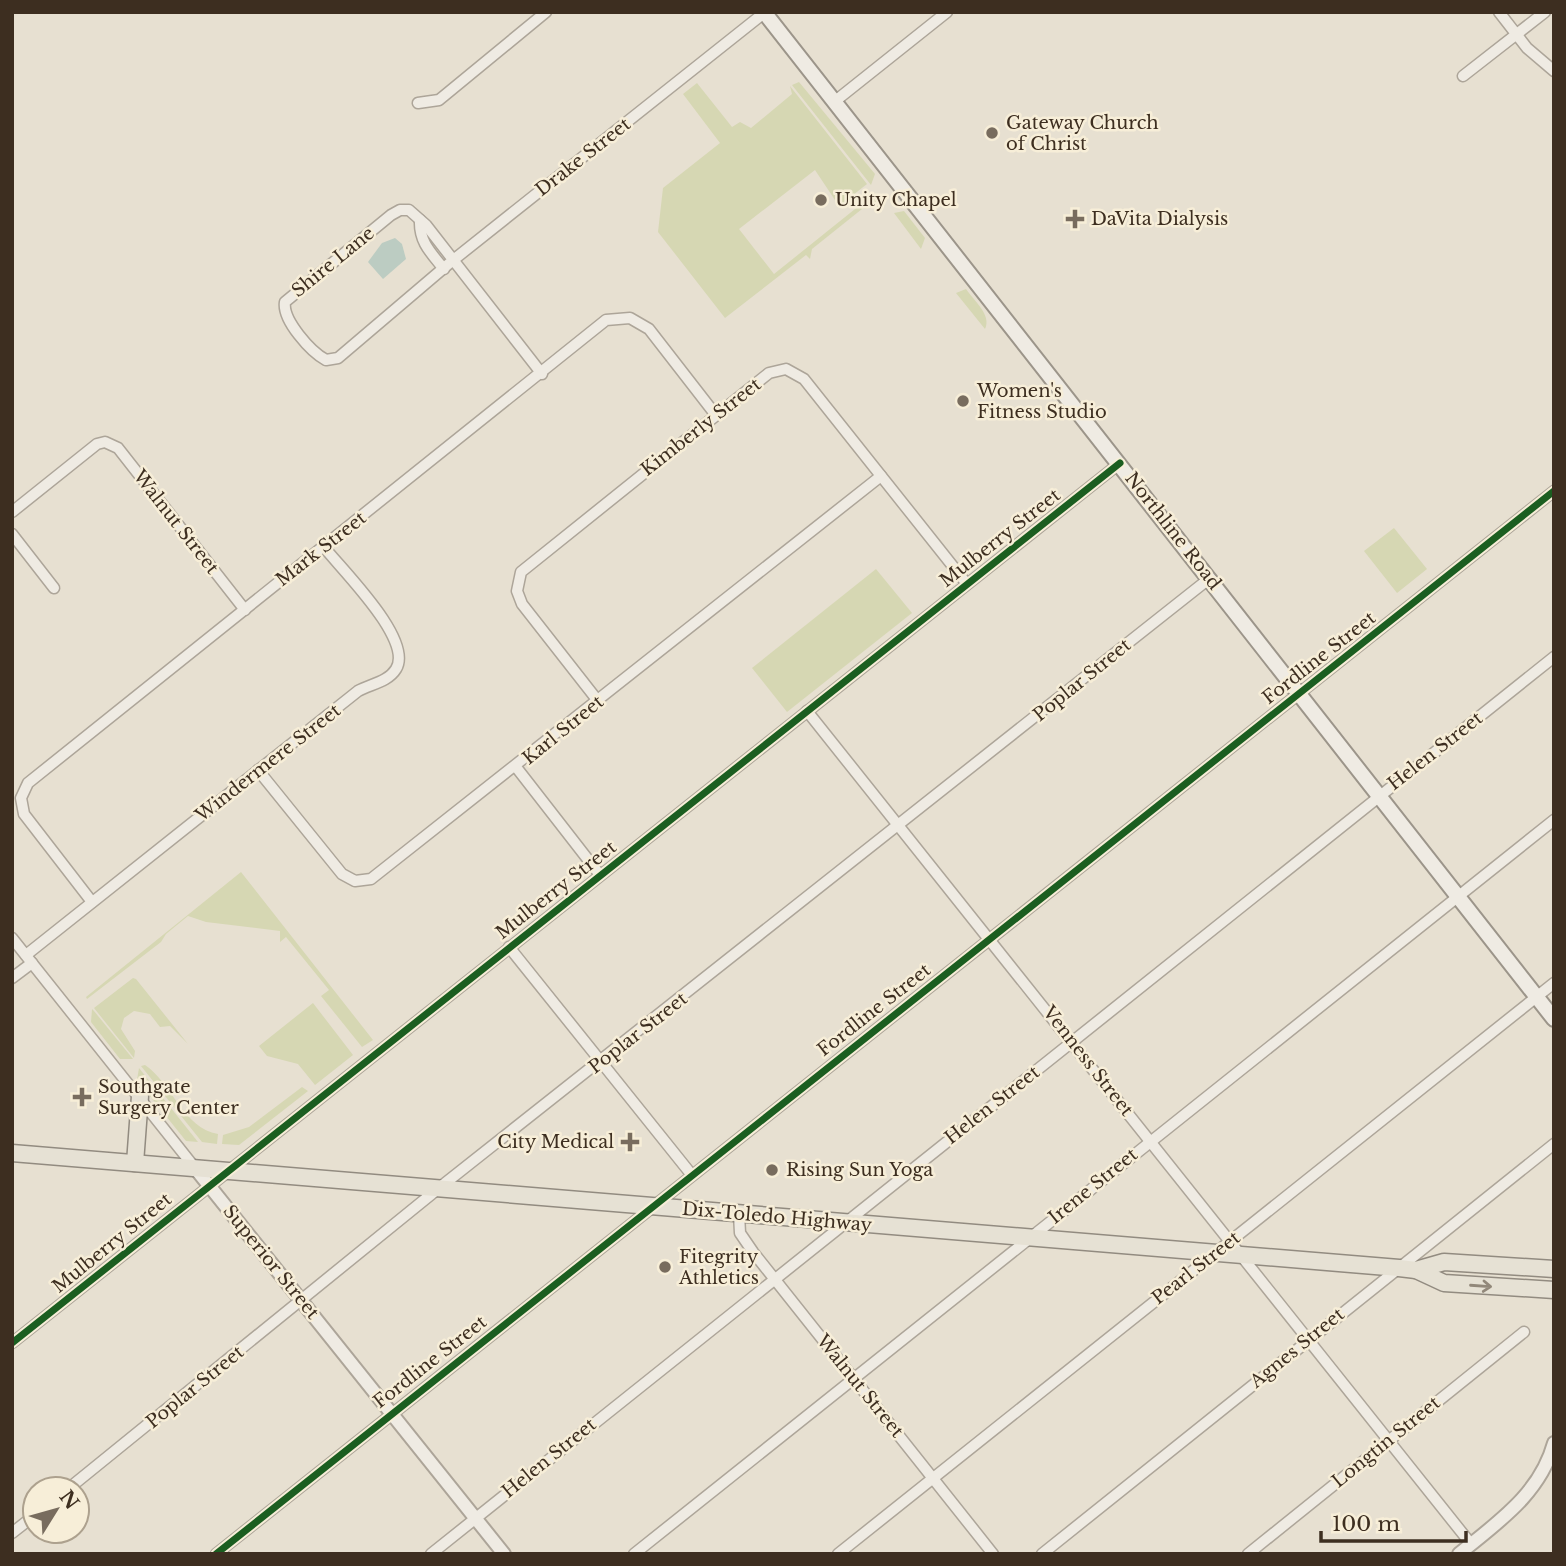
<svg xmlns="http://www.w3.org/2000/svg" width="1566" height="1566" viewBox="0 0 1566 1566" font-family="'Libre Baskerville',serif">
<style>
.green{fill:#d6d7b3}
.water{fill:#bcccc2}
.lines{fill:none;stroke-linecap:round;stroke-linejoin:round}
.minor-casing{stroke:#ada599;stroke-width:13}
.tertiary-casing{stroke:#ada599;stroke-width:16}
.secondary-casing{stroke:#9c958a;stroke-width:18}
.primary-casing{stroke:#928b80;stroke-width:19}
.minor{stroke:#efebe3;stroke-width:10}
.tertiary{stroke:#efebe3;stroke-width:12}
.secondary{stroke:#efebe3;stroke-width:14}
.primary{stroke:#e6e1d4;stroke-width:16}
.cycleway-casing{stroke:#f7eed8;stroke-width:11}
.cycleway{stroke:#1b5e20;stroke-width:7}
.oneway{stroke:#92887a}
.poi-dot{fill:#786c5e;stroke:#f7eed8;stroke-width:2.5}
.labels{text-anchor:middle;stroke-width:5;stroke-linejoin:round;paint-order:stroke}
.poi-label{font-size:18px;fill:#3d2e20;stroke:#f7eed8;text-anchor:start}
.street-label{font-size:18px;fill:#3d2e20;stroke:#f7eed8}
</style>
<rect width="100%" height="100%" fill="#e7e0d1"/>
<!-- green -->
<g class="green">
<path d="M799,82L875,174L871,185L792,85Z"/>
<path d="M697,83L732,127L740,122L751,128L792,94L790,86L867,184L839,206L815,170L739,229L774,274L875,193L885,206L862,209L812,249L810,259L806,255L725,318L658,232L663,188L720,143L683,94Z"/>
<path d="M904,211L925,238L921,249L894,213Z"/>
<path d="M966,289C974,301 992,315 985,329L956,293Z"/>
<path d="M1394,528L1427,569L1397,593L1364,551Z"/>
<path d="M876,569L912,613L787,712L752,668Z"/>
<path d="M241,872L373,1040L362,1047L321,996L329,990L286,937L280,942V931L206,922L188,916L166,934L161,942L87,999L86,997Z"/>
<path d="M133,978L136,979L188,1044L170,1026L160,1027L150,1014L134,1011L124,1018L121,1029L135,1051L134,1058L94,1008Z"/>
<path d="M313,1003L353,1055L315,1085L298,1064L267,1056L259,1046Z"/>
<path d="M92,1009L94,1011L133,1059H120L91,1022Z"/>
<path d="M145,1065C171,1082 184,1129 218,1134L217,1144L202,1142L141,1066Z"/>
<path d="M139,1068L198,1142L186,1141L137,1080Z"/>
<path d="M302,1087L308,1091L239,1145L222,1144L223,1135L249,1127Z"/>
</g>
<!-- water -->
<path class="water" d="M395,238L402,244L406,259L383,279L368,262L382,243Z"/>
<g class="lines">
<!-- minor casing -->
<g class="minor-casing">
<g id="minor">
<path d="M1499,12L1527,48L1554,71"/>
<path d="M1463,76L1545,12"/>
<path d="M834,102L947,12"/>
<path d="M418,103L439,100L546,12"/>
<path d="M420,220C419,242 431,253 444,269"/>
<path d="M542,374L426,225L409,210H400L391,215L285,302C282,320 311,352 326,360L338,358L452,261L764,13"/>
<path d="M12,512L97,444L105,442L118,448L245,610"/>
<path d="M12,534L54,588"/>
<path d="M598,701L522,604L517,591L521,572L769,373L786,369L804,379L967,584"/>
<path d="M807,711L1471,1544"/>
<path d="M516,767L600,875"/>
<path d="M258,770L342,874L355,881L371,879L881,476"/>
<path d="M92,902L24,814L21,798L28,783L606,320L630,318L649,329L715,414"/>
<path d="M12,938L195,1168"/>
<path d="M509,947L691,1174"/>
<path d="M26,955L358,691C371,684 388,682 396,669C414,640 342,570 324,547"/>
<path d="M12,978L32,963"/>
<path d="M739,1214L740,1233L753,1252L993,1554"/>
<path d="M12,1343L1120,463"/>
<path d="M68,1489L439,1188L1210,578"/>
<path d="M12,1533L35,1515"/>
<path d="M216,1554L1554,491"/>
<path d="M431,1554L1554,657"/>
<path d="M634,1554L1554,820"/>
<path d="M838,1554L1554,983"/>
<path d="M1042,1554L1554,1144"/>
<path d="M1248,1554L1524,1332"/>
</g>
</g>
<!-- tertiary casing -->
<g class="tertiary-casing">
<g id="tertiary">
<path d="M195,1168L504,1554"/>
<path d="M1459,1554C1498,1522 1540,1494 1554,1443"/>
</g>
</g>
<!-- secondary casing -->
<g class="secondary-casing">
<path id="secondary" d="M764,12L1554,1019"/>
</g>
<!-- primary casing -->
<g class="primary-casing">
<g id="primary">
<path d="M12,1153L1399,1268L1416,1270L1444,1283L1554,1290"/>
<path d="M135,1163L140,1096"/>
<path d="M1416,1270L1444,1262L1554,1269"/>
</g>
</g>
<!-- minor -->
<use href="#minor" class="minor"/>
<!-- tertiary -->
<use href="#tertiary" class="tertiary"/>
<!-- secondary -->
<use href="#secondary" class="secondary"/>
<!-- primary -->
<use href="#primary" class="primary"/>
<!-- cycleway casing -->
<g class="cycleway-casing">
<g id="cycleway">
<path d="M12,1343L1120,463"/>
<path d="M216,1554L1554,491"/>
</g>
</g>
<!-- cycleway -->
<use href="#cycleway" class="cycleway"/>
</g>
<!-- one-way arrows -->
<defs><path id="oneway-shaft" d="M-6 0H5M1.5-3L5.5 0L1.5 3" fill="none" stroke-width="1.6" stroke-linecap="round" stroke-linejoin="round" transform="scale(1.75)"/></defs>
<use class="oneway" href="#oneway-shaft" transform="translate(1481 1286) rotate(4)"/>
<!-- markers -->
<g class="poi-dot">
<circle cx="992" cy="133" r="7"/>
<circle cx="821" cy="200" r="7"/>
<path d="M1071.5 208.5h7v7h7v7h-7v7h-7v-7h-7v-7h7z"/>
<circle cx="963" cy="401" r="7"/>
<path d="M78.5 1086.5h7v7h7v7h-7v7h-7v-7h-7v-7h7z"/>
<path d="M626.5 1131.5h7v7h7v7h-7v7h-7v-7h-7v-7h7z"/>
<circle cx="772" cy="1170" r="7"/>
<circle cx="665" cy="1267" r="7"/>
</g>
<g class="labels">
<!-- poi labels -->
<g class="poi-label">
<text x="1006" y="129">Gateway Church<tspan x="1006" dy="21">of Christ</tspan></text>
<text x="835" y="206">Unity Chapel</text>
<text x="1091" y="225">DaVita Dialysis</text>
<text x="977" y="397">Women's<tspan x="977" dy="21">Fitness Studio</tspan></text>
<text x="98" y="1093">Southgate<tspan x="98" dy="21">Surgery Center</tspan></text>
<text x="614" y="1148" text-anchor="end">City Medical</text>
<text x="786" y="1176">Rising Sun Yoga</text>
<text x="679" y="1263">Fitegrity<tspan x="679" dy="21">Athletics</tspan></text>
</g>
<!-- street labels -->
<g class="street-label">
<text transform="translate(583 157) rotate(-38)" y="6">Drake Street</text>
<text transform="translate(333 262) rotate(-39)" y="6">Shire Lane</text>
<text transform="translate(701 427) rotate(-38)" y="6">Kimberly Street</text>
<text transform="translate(176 522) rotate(52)" y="6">Walnut Street</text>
<text transform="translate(1173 531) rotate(52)" y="6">Northline Road</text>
<text transform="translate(1000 538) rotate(-38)" y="6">Mulberry Street</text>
<text transform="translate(321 549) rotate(-38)" y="6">Mark Street</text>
<text transform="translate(1319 658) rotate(-38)" y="6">Fordline Street</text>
<text transform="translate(1082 680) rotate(-39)" y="6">Poplar Street</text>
<text transform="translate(563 730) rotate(-39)" y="6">Karl Street</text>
<text transform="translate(1435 751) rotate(-38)" y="6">Helen Street</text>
<text transform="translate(268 763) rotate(-38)" y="6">Windermere Street</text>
<text transform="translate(556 890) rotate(-38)" y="6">Mulberry Street</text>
<text transform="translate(874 1010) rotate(-38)" y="6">Fordline Street</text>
<text transform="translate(638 1033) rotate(-38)" y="6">Poplar Street</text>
<text transform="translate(1088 1061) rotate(52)" y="6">Venness Street</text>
<text transform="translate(992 1105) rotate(-38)" y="6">Helen Street</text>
<text transform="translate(1093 1186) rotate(-39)" y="6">Irene Street</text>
<text transform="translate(777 1217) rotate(5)" y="6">Dix-Toledo Highway</text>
<text transform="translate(112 1243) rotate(-39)" y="6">Mulberry Street</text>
<text transform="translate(271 1262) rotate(51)" y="6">Superior Street</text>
<text transform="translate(1196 1268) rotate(-38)" y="6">Pearl Street</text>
<text transform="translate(1297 1348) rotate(-39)" y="6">Agnes Street</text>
<text transform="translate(430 1362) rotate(-38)" y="6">Fordline Street</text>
<text transform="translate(860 1386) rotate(51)" y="6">Walnut Street</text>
<text transform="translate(195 1387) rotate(-39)" y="6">Poplar Street</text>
<text transform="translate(1386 1442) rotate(-39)" y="6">Longtin Street</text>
<text transform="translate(549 1458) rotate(-39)" y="6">Helen Street</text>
</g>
</g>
<!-- border -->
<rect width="1566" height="1566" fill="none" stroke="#3d2e20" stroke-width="28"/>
<!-- north arrow -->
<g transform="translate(56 1510) rotate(53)"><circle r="33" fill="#f7eed8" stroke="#ada18e" stroke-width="2"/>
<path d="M0-5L12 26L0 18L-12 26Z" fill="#786c5e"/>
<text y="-10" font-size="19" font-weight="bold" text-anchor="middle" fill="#3d2e20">N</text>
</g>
<!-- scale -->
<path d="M1321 1531v10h145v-10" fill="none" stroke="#3d2e20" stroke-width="3.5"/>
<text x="1332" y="1531" font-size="21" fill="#3d2e20" stroke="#f7eed8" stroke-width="5" paint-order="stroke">100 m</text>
</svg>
